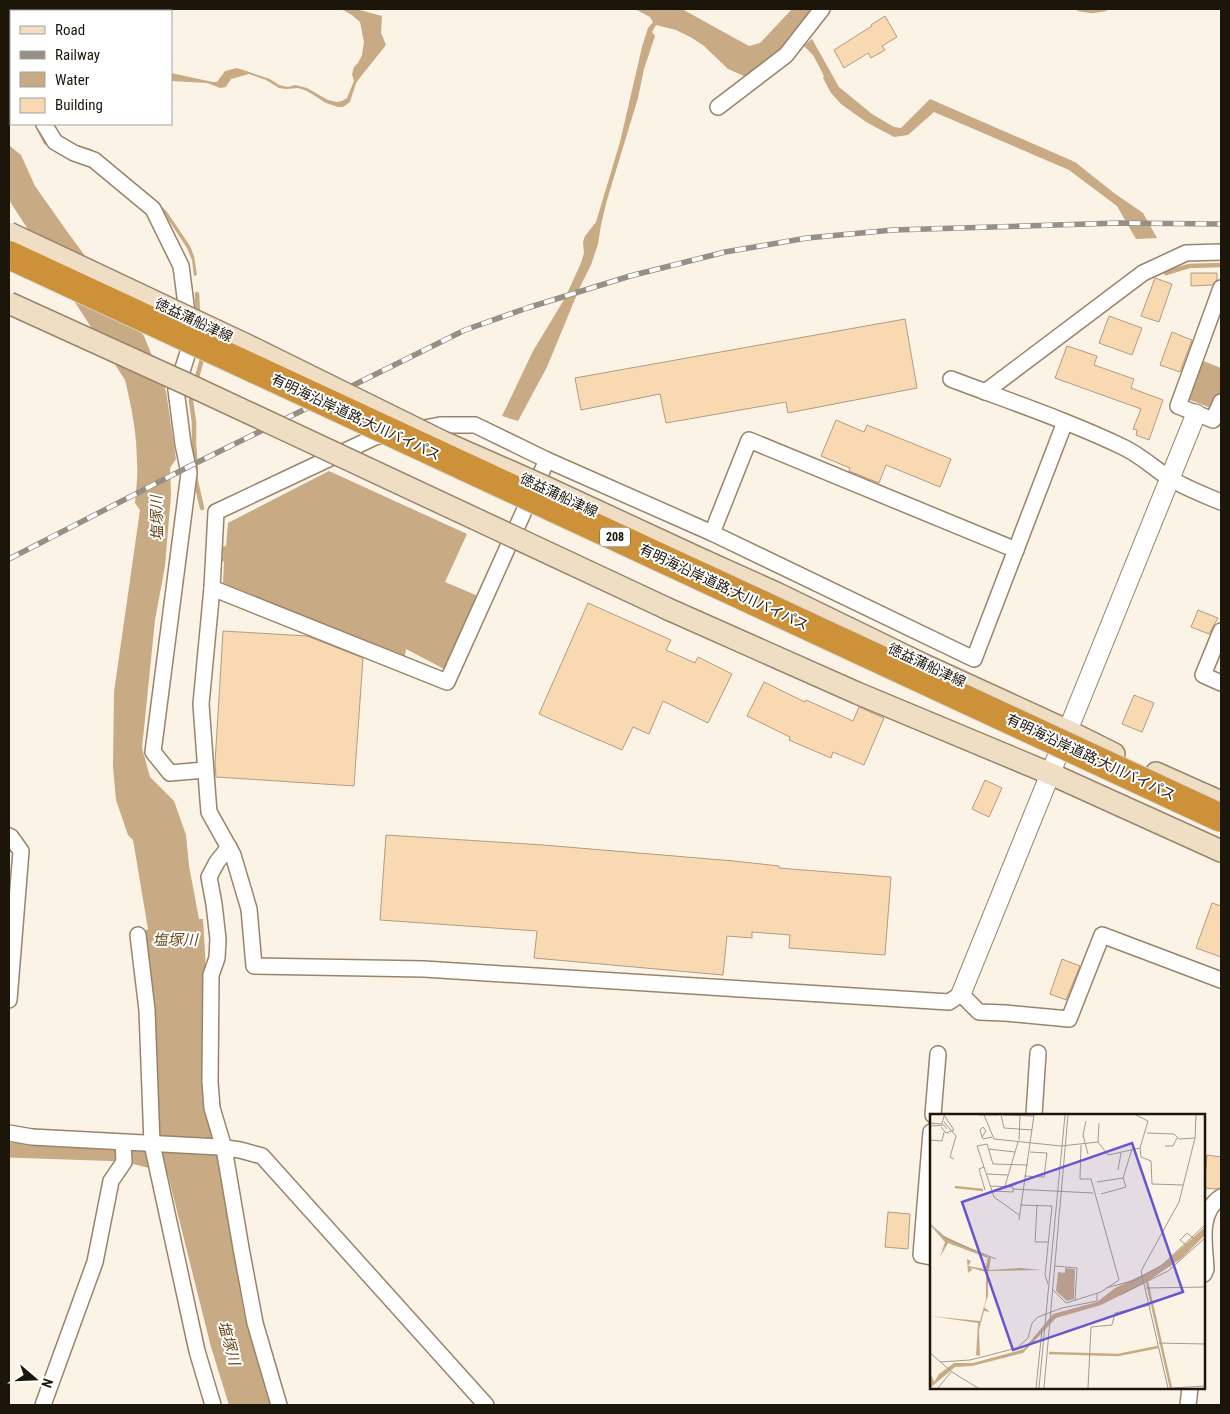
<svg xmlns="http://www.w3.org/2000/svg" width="1230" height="1414" viewBox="0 0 1230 1414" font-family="'Roboto Condensed','Noto Sans JP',sans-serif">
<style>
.water{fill:#c8aa84}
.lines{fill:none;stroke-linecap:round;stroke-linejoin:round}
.stream{stroke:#c8aa84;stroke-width:4.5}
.canal{stroke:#c8aa84;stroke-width:15}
.building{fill:#f8d9b1;stroke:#b19c81}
.minor-casing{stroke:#99846a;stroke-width:18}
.tertiary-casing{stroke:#99846a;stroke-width:21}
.secondary-casing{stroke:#99846a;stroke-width:24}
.minor{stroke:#fff;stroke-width:15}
.tertiary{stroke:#fff;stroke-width:19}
.secondary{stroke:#f0dec4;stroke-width:21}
.rail-casing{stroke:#978f83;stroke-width:5.5}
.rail{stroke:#fff;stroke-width:4;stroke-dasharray:11;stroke-linecap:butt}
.secondary-bridge-casing{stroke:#99846a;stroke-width:24;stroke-linecap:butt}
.motorway-bridge-casing{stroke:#d6d5d3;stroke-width:30;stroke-linecap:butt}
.secondary-bridge{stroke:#f0dec4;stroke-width:21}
.motorway-bridge{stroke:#cd9239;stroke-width:28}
.labels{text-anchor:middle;stroke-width:4;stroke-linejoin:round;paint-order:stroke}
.shield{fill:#fff;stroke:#605b54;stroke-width:1}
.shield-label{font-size:12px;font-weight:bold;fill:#1c150a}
.street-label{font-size:14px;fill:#1c150a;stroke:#fff}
.water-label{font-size:15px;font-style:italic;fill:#67481a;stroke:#fff}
.inset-river{fill:none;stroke:#c8aa84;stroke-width:2.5}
.inset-road{fill:none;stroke:#a29a8f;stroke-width:1}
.view{fill:#6557d0;fill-opacity:0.15;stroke:#6557d0;stroke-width:2.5}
.inset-edge{fill:none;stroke:#1c150a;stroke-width:2.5}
</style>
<rect width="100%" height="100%" fill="#fcf3e7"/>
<!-- water -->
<g class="water">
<path d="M341,9H356L382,16L381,33L386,45L362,75L356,83L350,102L343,107H338L326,103L307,91L298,88L286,89L279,88L266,80L249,74L231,79L226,87L220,88L207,83L171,81V73L213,82H217L225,71L237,68L270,79L279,85L288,87L295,85L307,88L328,100L337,102L342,101L347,98L354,81L352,74L354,67L358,63L362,55L364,42L360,22L352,15Z"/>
<path d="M635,9H682L749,46L760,43L792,9H816C795,35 776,64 744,76L728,69L704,46L692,38L676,30L656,25L652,32L655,36L644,69L638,98L607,200L601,225L598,244L591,265L580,287L547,367L518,421L502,416L533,351L565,298L581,263L584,253L583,242L585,236L596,222L620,142L642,47L648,28L653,22L650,17Z"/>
<path d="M812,39L839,87L872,114L894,127L901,128L930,99L1075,162L1114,193L1143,213L1157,238L1136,239L1117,206L1069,170L934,112L908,135L894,137L866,122L841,104L831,93L823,78L824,76L813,55L804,46Z"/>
<path d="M34,124H37L56,146L77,145L91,149L151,196L167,212L190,246L194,256L197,275L194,276L192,260L187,248L166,216L143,194L103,163L52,148L44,144Z"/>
<path d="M9,143L10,146L21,155L35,186L66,230L144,336L166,391L176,459L170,468L171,495L165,566L155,620L142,748L150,777L174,801L186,835L189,866L199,919H203L208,1004L205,1087L244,1313L271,1405H229L211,1347L163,1155L159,1128L154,997L145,931L148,929L133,840L128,835L116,800L113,766L114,692L140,510L135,503C136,490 138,477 137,464C137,436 132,408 125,380L9,200Z"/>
<path d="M1201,360L1221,368C1221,382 1223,398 1211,408L1190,400L1188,396Z"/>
<path d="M329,471L467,534L445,582L478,596L446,670L406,649L405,656L223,583L224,562L221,560V557H223L222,547L226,546L228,523Z"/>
</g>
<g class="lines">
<!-- stream -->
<g class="stream">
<path d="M1079,9L1092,11L1105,9"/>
<path d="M1166,273L1189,266L1220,265"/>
<path d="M197,294L198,315"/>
<path d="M196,381L202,359V355"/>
<path d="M193,393L191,401L194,422V445L196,470L195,477L202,508"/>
</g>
<!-- canal -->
<path class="canal" d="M9,1150L124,1154L156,1162L185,1174"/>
</g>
<!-- building -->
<g class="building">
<path d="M885,16L897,37L882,46L885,50L871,58L868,53L844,68L834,50L872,26L871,25Z"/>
<path d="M1191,273H1217V280L1212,285L1191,286Z"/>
<path d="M1155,278L1172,284L1159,322L1141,316Z"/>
<path d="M1109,316L1142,328L1132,355L1099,343Z"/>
<path d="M905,319L917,388L788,413L786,402L666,423L660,394L581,410L575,378Z"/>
<path d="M1172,332L1192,340L1180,372L1160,365Z"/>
<path d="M1067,346L1097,356L1094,365L1134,379L1131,388L1163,400L1149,440L1136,435L1137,430L1133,429L1141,409L1055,378Z"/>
<path d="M836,420L864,432L867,425L951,459L940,487L886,465L879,483L849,471L850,468L821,456Z"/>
<path d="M588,603L671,640L666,650L695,663L698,657L732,674L708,723L663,701L649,734L633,727L622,750L539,714Z"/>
<path d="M1198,610L1218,618L1209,634L1191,627Z"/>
<path d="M223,631L307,636L363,658L354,786L216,777L215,763Z"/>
<path d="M764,682L805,702L806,700L853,721L859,707L884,718L864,765L833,752L831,758L789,740L790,737L747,716Z"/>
<path d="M1134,695L1154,703L1142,732L1122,724Z"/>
<path d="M985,780L1002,788L989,817L972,809Z"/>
<path d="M386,835L543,845L734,861L779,866V868L891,877L885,955L789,948L790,935L752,932V938L727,936L723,975L534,958L537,931L380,920Z"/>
<path d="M1212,903L1221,906V957L1196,948Z"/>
<path d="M1062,959L1080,966L1066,1000L1050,994Z"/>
<path d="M1207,1155L1221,1157V1188L1216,1189L1204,1188Z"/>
<path d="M888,1212L910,1214L908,1249L885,1247Z"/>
</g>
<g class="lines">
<!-- minor casing -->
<g class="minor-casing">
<g id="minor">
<path d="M9,26L10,9"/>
<path d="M9,34L11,43"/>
<path d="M718,107L786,55L822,9"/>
<path d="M44,124L55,142L74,153L94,160L153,209L181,266L191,343L176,390L183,444L189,473L153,752L170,773L205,770"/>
<path d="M1221,288L1178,406L1213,420L1221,402"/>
<path d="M951,379C1009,401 1069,421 1125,448C1141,456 1154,468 1169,478C1186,488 1204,495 1221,502"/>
<path d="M985,392L1143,273L1186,253L1221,252"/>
<path d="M414,430L440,425H475L547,460L712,533L974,659L1065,422"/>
<path d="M392,434L375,437L216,512L212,588L201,704L208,800L209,812L233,855L249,909L254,966L424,969L949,1002L961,994L979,1012L1005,1013L1069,1019L1102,935L1221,980"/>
<path d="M712,533L749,440L1016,550"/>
<path d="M212,588L447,682L547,460"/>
<path d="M1221,631L1203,675L1221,683"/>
<path d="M9,836L11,837L21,851L9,1000"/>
<path d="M229,847L217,862L209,877L214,904L218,939L217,958L211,975L210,1082L212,1108L224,1148L241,1248L255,1323L279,1405"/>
<path d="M138,935L147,1010L152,1144L197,1351L213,1405"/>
<path d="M933,1115L938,1054"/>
<path d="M1034,1115L1038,1053"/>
<path d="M931,1132L921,1255L931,1257"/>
<path d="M9,1133L32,1137L219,1147L240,1150L262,1156L486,1405"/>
<path d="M1204,1274L1206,1269C1205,1245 1197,1213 1221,1197"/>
<path d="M43,1405L95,1262L111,1181L124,1162L123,1143"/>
<path d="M1188,1405L1190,1388"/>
</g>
</g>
<!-- tertiary casing -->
<g class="tertiary-casing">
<path id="tertiary" d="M961,994L1196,414"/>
</g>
<!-- secondary casing -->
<g class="secondary-casing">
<g id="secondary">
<path d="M696,557L776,593L922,664L1068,731L1114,754"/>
<path d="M668,609L857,693L1051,774L1221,851"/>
<path d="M1156,773L1221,802"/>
</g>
</g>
<!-- minor -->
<use href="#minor" class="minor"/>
<!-- tertiary -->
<use href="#tertiary" class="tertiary"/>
<!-- secondary -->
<use href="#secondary" class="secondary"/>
<!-- rail casing -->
<g class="rail-casing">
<path id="rail" d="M9,559L188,467L465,330L527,308L630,276L725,252L807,238L893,230L1119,223L1221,224"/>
</g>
<!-- rail -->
<use href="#rail" class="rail"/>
<!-- secondary-bridge casing -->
<g class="secondary-bridge-casing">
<g id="secondary-bridge">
<path d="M9,233L255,349L441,441L541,485L696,557"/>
<path d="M9,303L187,384L668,609"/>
</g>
</g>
<!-- motorway-bridge casing -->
<g class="motorway-bridge-casing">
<path id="motorway-bridge" d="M9,255L1221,818"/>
</g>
<!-- secondary-bridge -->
<use href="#secondary-bridge" class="secondary-bridge"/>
<!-- motorway-bridge -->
<use href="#motorway-bridge" class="motorway-bridge"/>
</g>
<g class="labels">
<!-- shield labels -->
<rect class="shield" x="600" y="527.5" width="30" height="19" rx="4"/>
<g class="shield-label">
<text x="615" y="541">208</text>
</g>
<!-- street labels -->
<g class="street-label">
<text transform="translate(194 320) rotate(25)" y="5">徳益蒲船津線</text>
<text transform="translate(356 417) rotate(25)" y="5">有明海沿岸道路;大川バイパス</text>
<text transform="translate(559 495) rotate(25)" y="5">徳益蒲船津線</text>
<text transform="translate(724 587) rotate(25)" y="5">有明海沿岸道路;大川バイパス</text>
<text transform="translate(927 665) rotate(25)" y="5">徳益蒲船津線</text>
<text transform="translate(1091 757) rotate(25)" y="5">有明海沿岸道路;大川バイパス</text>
</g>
<!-- water labels -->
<g class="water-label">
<text transform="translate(157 518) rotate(-91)" y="5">塩塚川</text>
<text x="175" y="945">塩塚川</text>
<text transform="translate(229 1343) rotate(75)" y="5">塩塚川</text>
</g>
</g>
<!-- overview -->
<g transform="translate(930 1114)">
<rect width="275" height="275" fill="#fcf3e7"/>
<path d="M0,111L12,121L61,144L59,156L90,154L112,156L58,157V182L54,193L60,198L54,197L49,216L50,242L46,241L48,209L0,202L50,207L56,185V158L41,154L42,156L38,159L37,145L41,147L38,152L55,155L58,144L18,129L10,143L15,128ZM275,113V121L252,144L215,169L171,191L126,204L93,239L42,252L25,253L0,274V258L4,268L9,260L24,249H43L94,235L123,200L167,188L185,174L231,152ZM135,154L145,155L144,185L137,187L126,177L128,158L135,159Z" fill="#c8aa84"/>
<path class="inset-river" d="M25,73L53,76M217,168L241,274M119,239L188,241L228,233"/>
<path class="inset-road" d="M48,1H69M54,1L64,25L131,32L168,28L169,9M71,1L74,14L102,16M73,1L104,2M206,1L218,7L210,34L211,43L221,47L222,70L253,71M156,7L153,21L158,40M14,8L26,22L20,43L24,45M0,9L12,10L14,2M0,12L14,11L17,15M11,13L16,19L24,16L14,1M217,19L244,20L249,25L265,24M52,23L56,17L53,13L50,16L52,23L53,25L62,23M0,26L12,27L14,18M89,26L90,1M168,28L178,41L210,34M235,32H243L247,24M58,35L85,38M54,53L49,55L55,76M188,56L191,39M57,60L78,61M94,62L114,63L117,39L100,38M167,68L193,64L202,35M60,72L83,73V78L62,77M75,72L88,28M83,75L163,79M171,80L196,73L193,64M90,91L122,92L115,161L118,170M107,91L105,128H118M89,101L64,83L47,32L57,30L63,50L98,51M89,106L104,1M0,110L17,125L66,145M256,131L250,126L257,119L263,124M125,152L147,154L145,186M176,174L205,166L232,151L275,111M216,174L275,173M122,175L136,189L171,178L189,166L161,65H150L151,31M190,181L238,157L275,124M229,229L275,230M0,239L22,258L48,274M10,248L40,246L87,234L98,224L102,209L108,203L132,194L167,187V180M8,274L21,258M106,274L112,216M109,274L135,1M114,274L138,1M158,274L161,213L182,211L185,199L220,191M238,274L211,157L249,88L265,24L266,1M243,274L275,272"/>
<path class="view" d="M202,29L253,178L83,236L32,88Z"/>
<rect width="275" height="275" class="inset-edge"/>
</g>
<!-- border -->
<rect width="1230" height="1414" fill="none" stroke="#1c150a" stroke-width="20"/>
<!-- legend -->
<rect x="10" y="10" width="162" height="115" fill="#ffffff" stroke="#a4a19d"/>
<rect x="20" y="26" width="25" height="8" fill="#f0dec4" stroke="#a4a19d"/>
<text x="55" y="35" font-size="15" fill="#1c150a">Road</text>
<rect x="20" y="51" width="25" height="8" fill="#978f83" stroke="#a4a19d"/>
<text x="55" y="60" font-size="15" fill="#1c150a">Railway</text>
<rect x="20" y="72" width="25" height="15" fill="#c8aa84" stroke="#a4a19d"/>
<text x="55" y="85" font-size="15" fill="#1c150a">Water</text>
<rect x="20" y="98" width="25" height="15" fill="#f8d9b1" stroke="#a4a19d"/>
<text x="55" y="110" font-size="15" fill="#1c150a">Building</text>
<!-- north arrow -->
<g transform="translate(35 1379) rotate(109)" stroke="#ffffff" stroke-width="4" paint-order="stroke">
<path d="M0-4L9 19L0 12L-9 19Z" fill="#1c150a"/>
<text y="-8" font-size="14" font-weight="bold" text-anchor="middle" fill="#1c150a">N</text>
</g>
</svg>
